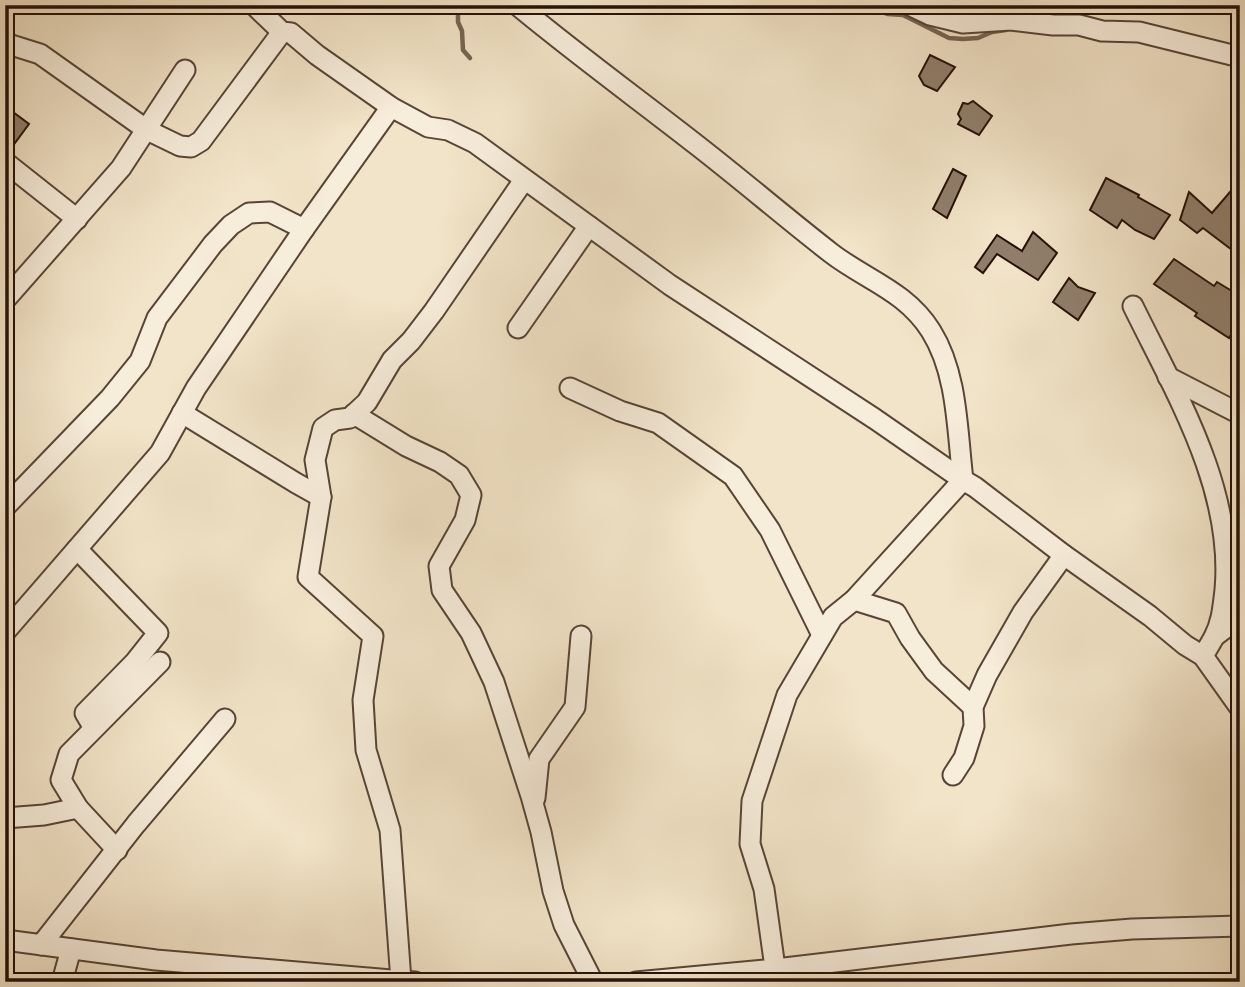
<svg xmlns="http://www.w3.org/2000/svg" width="1245" height="987" viewBox="0 0 1245 987" font-family="'Sorts Mill Goudy',serif">
<style>
.lines{fill:none;stroke-linecap:round;stroke-linejoin:round}
.stream{stroke:#766453;stroke-width:4.5}
.building{fill:#907e6b;stroke:#251007;stroke-width:2}
.minor-casing{stroke:#584537;stroke-width:23}
.minor{stroke:#f7eddb;stroke-width:19}
</style>
<rect width="100%" height="100%" fill="#f2e4c8"/>
<filter id="stains"><feTurbulence type="fractalNoise" baseFrequency=".00286" numOctaves="4"/><feColorMatrix values="0 0 0 0 .2 0 0 0 0 .09 0 0 0 0 .02 0 0 0 .5 -.17"/></filter>
<radialGradient id="worn" r=".72"><stop offset=".6" stop-color="#630" stop-opacity="0"/><stop offset="1" stop-color="#630" stop-opacity=".3"/></radialGradient>
<g class="lines">
<!-- stream -->
<g class="stream">
<path d="M458,5V22L462,31L463,50L470,58"/>
<path d="M862,5L888,14L903,15L949,38L963,39L978,38L992,32L1006,30"/>
</g>
</g>
<!-- building -->
<g class="building">
<path d="M930,55L955,67L937,91L924,85L919,76Z"/>
<path d="M973,101L992,116L979,135L958,124L961,119L958,114L963,103L968,104Z"/>
<path d="M5,106L29,124L9,151L5,150Z"/>
<path d="M953,169L966,176L947,218L933,209Z"/>
<path d="M1106,178L1139,195L1138,197L1170,215L1154,239L1135,230L1122,220L1117,228L1090,210Z"/>
<path d="M1189,192L1212,213L1230,192L1240,201V256L1203,228L1197,233L1180,220Z"/>
<path d="M1033,232L1057,253L1038,280L997,254L983,273L975,267L997,235L1022,251Z"/>
<path d="M1174,259L1214,286L1217,282L1240,296V319L1229,338L1195,316L1197,313L1154,284Z"/>
<path d="M1069,278L1078,287L1095,293L1078,320L1053,302Z"/>
</g>
<g class="lines">
<!-- minor casing -->
<g class="minor-casing">
<g id="minor">
<path d="M254,5L282,32L291,33L317,55L391,107L428,127L448,130L475,143L670,285L875,419L963,480L975,487L1064,555L1150,616L1185,645L1203,656L1240,708"/>
<path d="M517,5C576,54 638,99 698,146C743,181 786,218 831,253C866,280 906,291 931,331C958,374 957,431 963,480L854,600L833,617L787,695L752,801L750,844L764,889L777,982"/>
<path d="M909,5L930,15L963,23L1011,20L1053,25H1079L1102,31L1139,32L1240,57"/>
<path d="M5,43L40,54L147,130L180,146L191,147L201,141L282,32"/>
<path d="M5,162L77,219"/>
<path d="M5,300L121,168L185,70"/>
<path d="M1133,306C1176,394 1234,489 1225,590C1223,606 1222,622 1214,637C1211,643 1207,649 1203,656"/>
<path d="M518,328L589,226"/>
<path d="M1168,377L1240,414"/>
<path d="M570,388L620,411L658,423L733,476L770,530L822,635"/>
<path d="M182,413L296,483L321,497"/>
<path d="M354,414L406,446L440,462L459,475L471,495L465,520L439,566L442,590L471,633L494,682L531,796L541,832L553,891L564,925L593,982"/>
<path d="M5,507L110,398L140,361L157,318L213,244L231,225L249,213L270,212L304,229"/>
<path d="M77,549L158,633L135,662L85,713L94,728"/>
<path d="M854,600L896,613L910,638L934,671L973,707"/>
<path d="M5,632L160,453L196,388L304,229L391,107"/>
<path d="M1215,636L1240,617"/>
<path d="M953,775L964,758L974,726L973,707L987,675L1023,612L1064,555"/>
<path d="M535,798L539,759L575,707L581,636"/>
<path d="M5,818L44,815L78,808"/>
<path d="M117,850L78,808L61,780L69,754L160,662"/>
<path d="M5,940L156,960L415,982"/>
<path d="M41,945L136,824L225,719"/>
<path d="M401,981L390,830L366,750L363,700L373,636L308,577L321,497L315,460L323,428L335,420L350,418L367,402L392,360L411,341L434,311L524,180"/>
<path d="M62,982L71,949"/>
<path d="M636,982L776,969L1071,934L1132,929L1240,926"/>
</g>
</g>
<!-- minor -->
<use href="#minor" class="minor"/>
</g>
<!-- margin -->
<rect width="1245" height="987" fill="none" stroke="#f2e4c8" stroke-width="28"/>
<rect x="7" y="7" width="1231" height="973" fill="none" stroke="#251007" stroke-width="3.5"/>
<rect x="14" y="14" width="1217" height="959" fill="none" stroke="#251007" stroke-width="2"/>
<rect width="100%" height="100%" filter="url(#stains)"/>
<rect width="100%" height="100%" fill="url(#worn)"/>
</svg>
